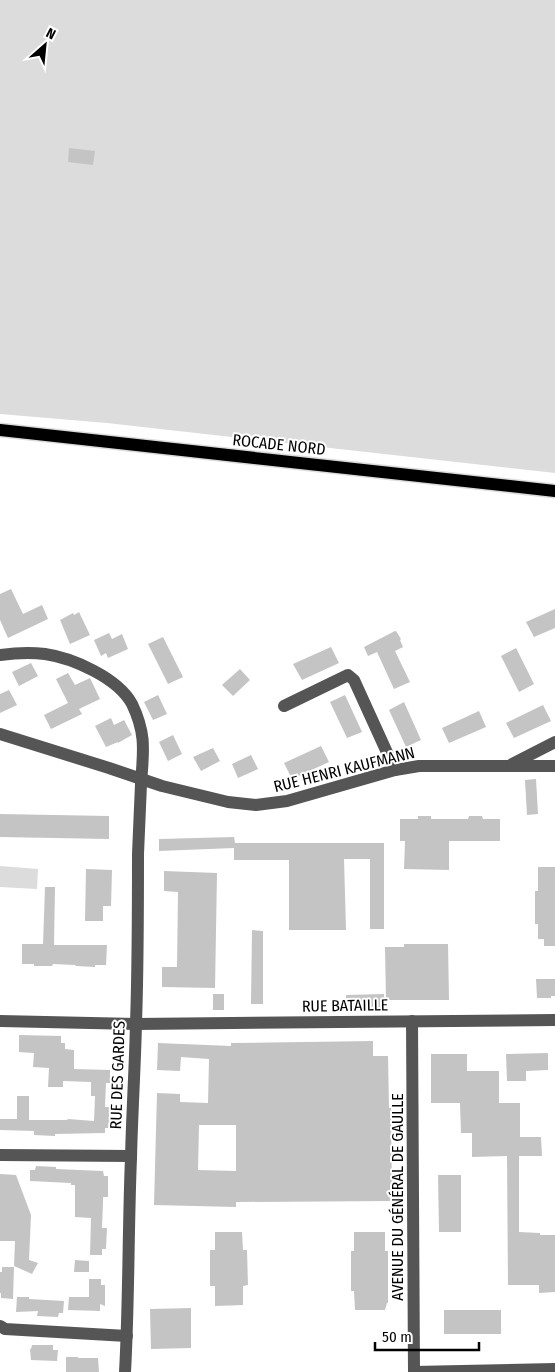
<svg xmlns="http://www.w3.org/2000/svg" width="555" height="1372" viewBox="0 0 555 1372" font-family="'Fira Sans Condensed',sans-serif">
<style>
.green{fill:#dcdcdc}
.building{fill:#c4c4c4;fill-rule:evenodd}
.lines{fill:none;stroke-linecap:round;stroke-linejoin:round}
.major-casing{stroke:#dbdbdb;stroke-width:15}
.minor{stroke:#555;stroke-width:12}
.major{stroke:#000;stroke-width:12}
.labels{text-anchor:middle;stroke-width:4;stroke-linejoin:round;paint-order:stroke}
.street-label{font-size:16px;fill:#000;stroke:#fff}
</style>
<rect width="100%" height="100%" fill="#fff"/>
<!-- green -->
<g class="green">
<path d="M0,0H555V473L107,423L0,414Z"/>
<path d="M0,866L38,869L37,889L0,887Z"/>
</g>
<!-- building -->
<g class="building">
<path d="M69,148L95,151L93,165L68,162Z"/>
<path d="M11,589L23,614L42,605L48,619L8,638L0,620V594Z"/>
<path d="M555,609V628L534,637L526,622Z"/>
<path d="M79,612L90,635L70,644L60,620L73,613L74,615Z"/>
<path d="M395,631H396L401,639L400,640L403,647L395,651L410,682L394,689L377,652L368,656L364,647Z"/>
<path d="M109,633L112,639L122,634L128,649L108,658L106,653L101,656L94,640Z"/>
<path d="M163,637L183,677L168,684L148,644Z"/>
<path d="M331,647L339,663L302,680L293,664Z"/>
<path d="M516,648L534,684L519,692L501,656Z"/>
<path d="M31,663L38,676L19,686L12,672Z"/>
<path d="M240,669L250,680L233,696L222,685Z"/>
<path d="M68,673L75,685L90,678L100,699L79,709L82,714L51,729L44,715L68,703L56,679Z"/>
<path d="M9,690L17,705L0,713V694Z"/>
<path d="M158,695L167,714L153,720L144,702Z"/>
<path d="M345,695L362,732L347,738L330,702Z"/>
<path d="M404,702L421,740L406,747L389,710Z"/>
<path d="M543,705L551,721L514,738L506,723Z"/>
<path d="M479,711L486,727L449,743L442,728Z"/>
<path d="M111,718L114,725L124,720L132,735L118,743V742L106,747L95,726Z"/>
<path d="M173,735L182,754L168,761L159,742Z"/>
<path d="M321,746L329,762L292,779L284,763Z"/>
<path d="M213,748L220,761L201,771L193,757Z"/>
<path d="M251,755L258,769L238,778L232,764Z"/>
<path d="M536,779L538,814L527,815L525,780Z"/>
<path d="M0,814L109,816V839L0,837Z"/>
<path d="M418,816H431V819H468L469,816H482L483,819H500V841H449V870L404,869L405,841H400V819H418Z"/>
<path d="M234,837L235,843H384V929H370V859H344L346,930H289V860H234V848L159,851V839Z"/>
<path d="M538,867H555V946H544V939H538V924H535V891H538Z"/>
<path d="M86,869L112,870L111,906H103V921H85Z"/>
<path d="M164,871L217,873L215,988L162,987V967H177L178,892L164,891Z"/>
<path d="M45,887H55L54,945H107L106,965H95V967L76,966L75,965L53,964L52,966H34V964H22V944H43Z"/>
<path d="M252,930L263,931V1004H251Z"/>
<path d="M404,944H448L449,1000H386L385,947H404Z"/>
<path d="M536,979H555V996H551V998H537Z"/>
<rect x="213" y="994" width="11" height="16"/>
<path d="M384,994V1010H346V995Z"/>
<path d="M19,1035L61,1036V1043H65V1049L74,1050V1069L110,1070V1083H106L105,1107H109V1128H105V1133L55,1134V1136L34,1135V1131L0,1130V1119H17V1096H29V1120H67L68,1119L94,1121L95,1096H91V1082L63,1081V1087H48L49,1068L33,1067L34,1053L19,1052Z"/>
<path d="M373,1041V1056H388L389,1108H391L392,1201L236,1202V1207L154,1205L157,1093L180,1094V1102L208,1103L209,1059L181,1057L180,1071L157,1070L158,1043L231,1046V1043ZM199,1125H236V1171L198,1170Z"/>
<path d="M548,1053V1070L526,1071V1081H507L506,1054Z"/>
<path d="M431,1054H467V1071H499V1103H520V1137H541L542,1156H519V1232L540,1233V1235H555V1292L539,1293V1285H508L507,1156L472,1157V1133H461L460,1103H431Z"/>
<path d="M36,1166L56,1167V1169L103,1171L104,1176H108V1197H103V1202L102,1228H107L106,1249H102V1255H90L91,1218L75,1217V1185H71V1183L30,1181V1170H35Z"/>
<path d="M0,1174L16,1175L31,1215L29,1260L38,1263L32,1274L14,1266L15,1241H0Z"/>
<path d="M438,1175H461V1232H439Z"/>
<path d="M215,1232H242L243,1250H247L248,1285L243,1286V1305L215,1306V1286H210V1250H215Z"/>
<path d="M354,1232H385V1251H388V1303H387L385,1310H355L354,1291H351V1251H354Z"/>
<path d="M75,1260L89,1261V1272H74Z"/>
<path d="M2,1267H14L13,1299L1,1298V1293H0V1272H2Z"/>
<path d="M89,1279H101V1285H105V1306L100,1304V1311L68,1310L69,1297H89Z"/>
<path d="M17,1297H29V1299L64,1301L63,1313H59L58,1317L37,1316L38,1311L16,1312Z"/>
<path d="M191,1308V1348L151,1349L150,1309Z"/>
<rect x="444" y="1310" width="57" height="24"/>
<path d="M32,1345H53V1350H58L57,1361L31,1360L30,1349H31Z"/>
<path d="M66,1357H78V1358H98L99,1372H66Z"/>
</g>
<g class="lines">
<!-- major casing -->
<g class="major-casing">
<path id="major" d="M0,430L555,491"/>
</g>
<!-- minor -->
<g class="minor">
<path d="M0,655C14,653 30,652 45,654C73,658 118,678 132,704C147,735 143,753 141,784C140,808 139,831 138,854C138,910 138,967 136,1023C135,1068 132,1113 131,1158C128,1230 129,1301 125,1372"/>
<path d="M284,706L348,675L354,680L395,770"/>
<path d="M0,734L109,768L162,786L228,802L256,805L287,801L395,770L419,766H555"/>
<path d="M512,764L555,742"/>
<path d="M0,1021L136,1024L555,1020"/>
<path d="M412,1021L414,1372"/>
<path d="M0,1155L131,1156"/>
<path d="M0,1326L5,1329L127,1336"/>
<path d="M414,1372L555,1369"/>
</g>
<!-- major -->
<use href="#major" class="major"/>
</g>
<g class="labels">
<!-- street labels -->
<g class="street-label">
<text transform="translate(279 444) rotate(6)" y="6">ROCADE NORD</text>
<text transform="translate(344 769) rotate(-14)" y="6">RUE HENRI KAUFMANN</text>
<text transform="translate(345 1005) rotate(-1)" y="6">RUE BATAILLE</text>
<text transform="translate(117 1075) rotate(-88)" y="6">RUE DES GARDES</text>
<text transform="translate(397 1197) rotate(-90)" y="6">AVENUE DU GÉNÉRAL DE GAULLE</text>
</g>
</g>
<!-- north arrow -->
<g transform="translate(45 45) rotate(27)" stroke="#ffffff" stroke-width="4" paint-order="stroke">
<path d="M0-4L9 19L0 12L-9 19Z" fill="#000000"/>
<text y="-8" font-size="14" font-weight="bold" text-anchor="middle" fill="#000000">N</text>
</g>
<!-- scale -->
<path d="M375 1342v8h104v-8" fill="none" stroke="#000000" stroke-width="2.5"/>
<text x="382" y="1342" font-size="15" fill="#000000" stroke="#ffffff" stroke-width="4" paint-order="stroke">50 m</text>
</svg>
